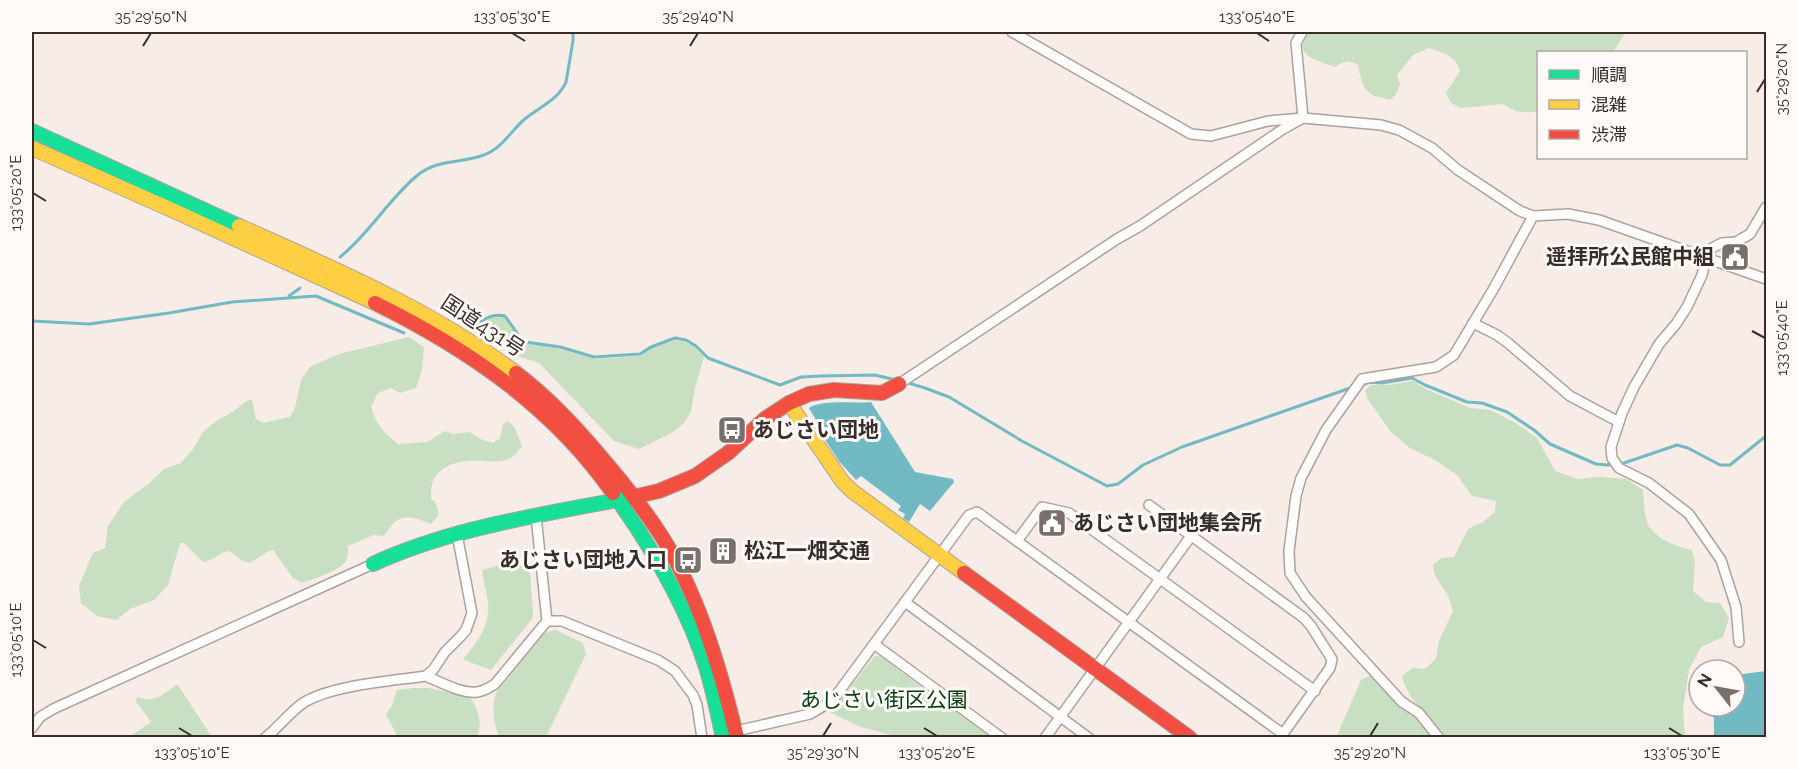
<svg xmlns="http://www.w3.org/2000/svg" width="1798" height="769" viewBox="0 0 1798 769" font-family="Raleway,'Noto Sans JP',sans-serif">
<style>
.green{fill:#c8dfc1}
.water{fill:#71bac4}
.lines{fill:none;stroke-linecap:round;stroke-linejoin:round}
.stream{stroke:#71bac4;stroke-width:3}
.street-casing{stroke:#aba29d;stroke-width:12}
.fast-casing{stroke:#aba29d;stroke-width:16}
.slow-casing{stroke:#aba29d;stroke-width:16}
.jam-casing{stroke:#aba29d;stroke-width:16}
.street{stroke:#fefcfb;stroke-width:9}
.fast{stroke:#16e098;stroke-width:14}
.slow{stroke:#ffcf43;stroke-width:14}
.jam{stroke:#f24e42;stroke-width:14}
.ticks{fill:none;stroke:#372d29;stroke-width:2}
.labels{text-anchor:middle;stroke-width:6;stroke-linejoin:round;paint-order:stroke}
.poi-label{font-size:21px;font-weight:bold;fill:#372d29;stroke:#fffaf7;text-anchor:start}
.street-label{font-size:21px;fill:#372d29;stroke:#fffaf7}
.park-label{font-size:21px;fill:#053d0f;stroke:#fffaf7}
.neatline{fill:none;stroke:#372d29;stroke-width:2}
.ticks-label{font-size:15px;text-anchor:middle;fill:#372d29}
</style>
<rect width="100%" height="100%" fill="#f7ece6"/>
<!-- green -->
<g class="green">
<path d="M1308,32H1626L1613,52H1538V112C1522,112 1518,114 1503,104L1461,108L1451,103L1446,93L1460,71C1454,54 1445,54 1429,48L1413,55L1397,75L1400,84L1396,94L1390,100C1385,98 1380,97 1375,96C1363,92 1360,76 1358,65C1348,59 1344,61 1335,67C1316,59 1292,57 1308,32Z"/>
<path d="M500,315L504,316L522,341L527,343L552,347L596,359L640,356L652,348L676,340L685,342L695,347L704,357L695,388L691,411L684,423L673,432L639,449L614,441L539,363L514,355L509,349L508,339L503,335L480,331C476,319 491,317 500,315Z"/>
<path d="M409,337L424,347L422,370L416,388L400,393L391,388L378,393L371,407C376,424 384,433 398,444L427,442L445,431L453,434L470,432L480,439L493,443L500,438L503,424L508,421C516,426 518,437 522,446C518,451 514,457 508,459C500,463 489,461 480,461C462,460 438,464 432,484C431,488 431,494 431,498L436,504L439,515L431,524C420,520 407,513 396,521C391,524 388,532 383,536L373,535L348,546C348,551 348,557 346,561C340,571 313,579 302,583L293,578L273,550L267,552L250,563L243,561L229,551C219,552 214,561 203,562L184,543H180L168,585L154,600L130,609L116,620L97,616L81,603L79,586L93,553L105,548L108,526L124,502L147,485L164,469L181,463L193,449L203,432L216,421L234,411L246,401L252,400L256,419L263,423L290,417L295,408L301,380L310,367L339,354Z"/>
<path d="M1413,381L1426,389L1470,408L1490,410L1514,422L1537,438L1555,471L1578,479L1600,477L1626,479L1643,490C1644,499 1644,510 1646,519C1651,538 1675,546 1692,550L1695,564L1693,591L1706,602L1720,603L1729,618L1723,637L1701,647L1689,670L1683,708L1685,737H1446C1431,716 1408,702 1402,676L1413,668L1425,669L1436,659L1439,641L1453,611L1448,595L1435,576L1433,565L1442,558L1454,557L1468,529L1483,522L1495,512L1496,501L1472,496L1457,475L1435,460L1410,448L1391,432L1367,398L1365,390L1371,385H1389Z"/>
<path d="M529,557L533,613L532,619L491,670L464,660V658C478,641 490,626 488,603C487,592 483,581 482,570Z"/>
<path d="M556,630L583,643L586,654L546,737H499C494,724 491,707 496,693L543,635L547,632Z"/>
<path d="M875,656H881L905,675L987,734L985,737H898L861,727L829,712L836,705Z"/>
<path d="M1371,675L1418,716L1435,738H1336L1361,680Z"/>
<path d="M176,685H178L212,737H129L151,722L135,700L138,697C153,704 164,694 176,685Z"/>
<path d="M414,688H428L470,697C478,709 483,724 477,737H398L386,715L392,705L397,690Z"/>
</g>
<!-- water -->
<g class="water">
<path d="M871,402L915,472L953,479L954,482L930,511L920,504L909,522L903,518L905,514L898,510L901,506L861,476L856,480L839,461L814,423L816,420L809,408C823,399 855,404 871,402Z"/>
<path d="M1766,671V737H1714V719L1709,706H1735V675Z"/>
</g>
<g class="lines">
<!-- stream -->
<g class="stream">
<path d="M340,257C370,233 390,197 419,174C437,160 460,163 481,156C502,150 510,131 526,118C541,106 558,100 566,82L573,41V32"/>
<path d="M289,296L300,288"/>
<path d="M32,321L89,324L169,313L232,302L316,296L404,333"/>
<path d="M473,328C482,319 492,313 505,316L522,340L526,342L560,347L594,357L640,354L651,347L675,338L686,340L696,346L708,358L780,385L801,377L821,376L875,375L896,380"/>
<path d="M905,382L925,388L949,397L1022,441L1107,486L1118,484L1143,465L1182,447L1353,387"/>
<path d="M1362,385L1369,382L1382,383L1412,378L1425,385L1467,402L1482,403L1507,412L1534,430L1550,444L1596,464L1607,465L1624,463L1677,445L1688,448L1720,465H1730L1766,436"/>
</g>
<!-- street casing -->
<g class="street-casing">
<g id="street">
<path d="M1012,32L1191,134L1211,136L1268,121L1303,118L1381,125L1399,130L1432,148L1458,170L1520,211L1533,216L1568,214L1599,220L1766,279"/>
<path d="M1302,32L1296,43L1303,118"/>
<path d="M1473,323L1497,335L1508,343L1570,396L1619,422"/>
<path d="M899,384L1117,239L1140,226L1283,129L1301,119"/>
<path d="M1149,505L1304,618L1311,626L1330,656L1332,659L1330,668L1280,738"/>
<path d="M1017,541L1042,507L1069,513L1315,691"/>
<path d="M905,602L1089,738"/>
<path d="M547,621H562L658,660L675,671L693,695L697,705L702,738"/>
<path d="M1739,642L1736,607L1721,560L1689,514L1649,483L1619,468L1612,458L1611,447L1622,413L1634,387L1659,344L1676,324L1687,307L1702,275L1706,258L1712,248L1722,243L1736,242L1750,234L1766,207"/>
<path d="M874,644L1002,738"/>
<path d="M426,676C440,682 462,694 477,692C484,691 489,688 495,684L547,621L536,516"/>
<path d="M32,728L40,717L53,709L373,564"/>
<path d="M736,731L810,714L832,701L969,515L977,512L1283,734"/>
<path d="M265,738C279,727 290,712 303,703C331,685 392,681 426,676L433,670L445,652L461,636L466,630L472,613L457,534"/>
<path d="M1045,738L1191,536"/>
<path d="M1439,738L1419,713L1402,702L1306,597L1290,573L1289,551L1296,496L1301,478L1326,430L1362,379L1436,367L1454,355L1494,288L1533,216"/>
</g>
</g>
<!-- fast casing -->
<g class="fast-casing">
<g id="fast">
<path d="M32,131L239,226"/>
<path d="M613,493C651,546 686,604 706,667C713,690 718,714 723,738"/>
<path d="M373,564C455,526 549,514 637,496"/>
</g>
</g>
<!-- slow casing -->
<g class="slow-casing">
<g id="slow">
<path d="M32,148L172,210L375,303"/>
<path d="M239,226C335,269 432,310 516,373"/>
<path d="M789,403L842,481L852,491L964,573"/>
</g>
</g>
<!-- jam casing -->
<g class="jam-casing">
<g id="jam">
<path d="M375,303C468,349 553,407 613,493"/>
<path d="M516,373C548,397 575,426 601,457C625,485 648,513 667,545C701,603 721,672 737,738"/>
<path d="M637,496L659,491L695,476L728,453L766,418L789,403L809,394L834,390L882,393L899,384"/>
<path d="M964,573L1190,738"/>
</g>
</g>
<!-- street -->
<use href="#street" class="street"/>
<!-- fast -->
<use href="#fast" class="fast"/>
<!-- slow -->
<use href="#slow" class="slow"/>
<!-- jam -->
<use href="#jam" class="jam"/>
</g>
<!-- ticks -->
<path class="ticks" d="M512,33L525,41M1257,33L1269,41M143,46L151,33M690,46L698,33M1757,92L1765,79M33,193L46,201M1752,331L1765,338M33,640L46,648M179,728L192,736M924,728L937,736M1669,728L1682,736M823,736L831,723M1370,736L1378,723"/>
<!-- icons -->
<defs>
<g id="civic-square" transform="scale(1.5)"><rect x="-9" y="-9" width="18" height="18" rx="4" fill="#7a706b" stroke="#fffaf7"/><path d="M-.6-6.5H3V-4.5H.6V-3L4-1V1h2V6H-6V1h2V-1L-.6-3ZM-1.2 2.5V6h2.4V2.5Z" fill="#fff"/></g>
<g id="bus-square" transform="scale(1.5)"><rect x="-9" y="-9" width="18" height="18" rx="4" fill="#7a706b" stroke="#fffaf7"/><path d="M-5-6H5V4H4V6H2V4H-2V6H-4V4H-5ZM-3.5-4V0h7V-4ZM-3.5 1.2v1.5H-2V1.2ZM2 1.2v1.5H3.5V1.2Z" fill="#fff"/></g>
<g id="building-square" transform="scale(1.5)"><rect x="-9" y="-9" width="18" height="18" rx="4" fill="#7a706b" stroke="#fffaf7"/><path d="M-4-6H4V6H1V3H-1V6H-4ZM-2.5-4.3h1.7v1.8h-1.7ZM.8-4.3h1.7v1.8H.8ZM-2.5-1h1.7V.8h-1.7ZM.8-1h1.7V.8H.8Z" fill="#fff"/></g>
</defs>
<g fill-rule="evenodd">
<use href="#civic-square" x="1735" y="257"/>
<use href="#bus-square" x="732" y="430"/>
<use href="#civic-square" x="1052" y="523"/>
<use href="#building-square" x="723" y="551"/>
<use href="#bus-square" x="688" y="560"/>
</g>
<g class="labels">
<!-- poi labels -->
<g class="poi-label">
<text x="1714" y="264" text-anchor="end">遥拝所公民館中組</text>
<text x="753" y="437">あじさい団地</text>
<text x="1073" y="530">あじさい団地集会所</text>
<text x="744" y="558">松江一畑交通</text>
<text x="667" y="567" text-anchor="end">あじさい団地入口</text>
</g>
<!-- street labels -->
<g class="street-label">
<text transform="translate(483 326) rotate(33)" y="7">国道431号</text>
</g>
<!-- park labels -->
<g class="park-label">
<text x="884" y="707">あじさい街区公園</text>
</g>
</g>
<!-- border -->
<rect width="1798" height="769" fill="none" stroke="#fffaf7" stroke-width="66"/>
<!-- legend -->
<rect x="1537" y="51" width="210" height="108" fill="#fffaf7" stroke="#afa8a5" stroke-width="1.5"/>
<rect x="1549" y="70" width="30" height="9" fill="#16e098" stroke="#afa8a5" stroke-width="1.5"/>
<text x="1591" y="81" font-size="18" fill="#372d29">順調</text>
<rect x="1549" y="100" width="30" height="9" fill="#ffcf43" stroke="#afa8a5" stroke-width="1.5"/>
<text x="1591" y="111" font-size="18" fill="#372d29">混雑</text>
<rect x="1549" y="130" width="30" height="9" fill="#f24e42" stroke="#afa8a5" stroke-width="1.5"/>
<text x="1591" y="141" font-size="18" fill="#372d29">渋滞</text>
<!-- north arrow -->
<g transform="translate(1717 688) rotate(301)"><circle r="28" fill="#fffaf7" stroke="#afa8a5" stroke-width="1.5"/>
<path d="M0-4.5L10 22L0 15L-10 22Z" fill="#7a706b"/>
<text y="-9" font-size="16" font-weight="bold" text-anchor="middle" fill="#372d29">N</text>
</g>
<rect x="33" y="33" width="1732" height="703" class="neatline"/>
<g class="ticks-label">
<text x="151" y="22">35°29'50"N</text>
<text x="512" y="22">133°05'30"E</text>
<text x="698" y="22">35°29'40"N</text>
<text x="1257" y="22">133°05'40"E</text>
<text transform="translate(1782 79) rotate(-90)" y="5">35°29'20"N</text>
<text transform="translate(16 193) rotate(-90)" y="5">133°05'20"E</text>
<text transform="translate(1782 338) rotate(-90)" y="5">133°05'40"E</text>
<text transform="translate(16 640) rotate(-90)" y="5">133°05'10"E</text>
<text x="192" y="758">133°05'10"E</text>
<text x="823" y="758">35°29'30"N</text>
<text x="937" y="758">133°05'20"E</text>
<text x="1370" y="758">35°29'20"N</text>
<text x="1682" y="758">133°05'30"E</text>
</g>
</svg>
